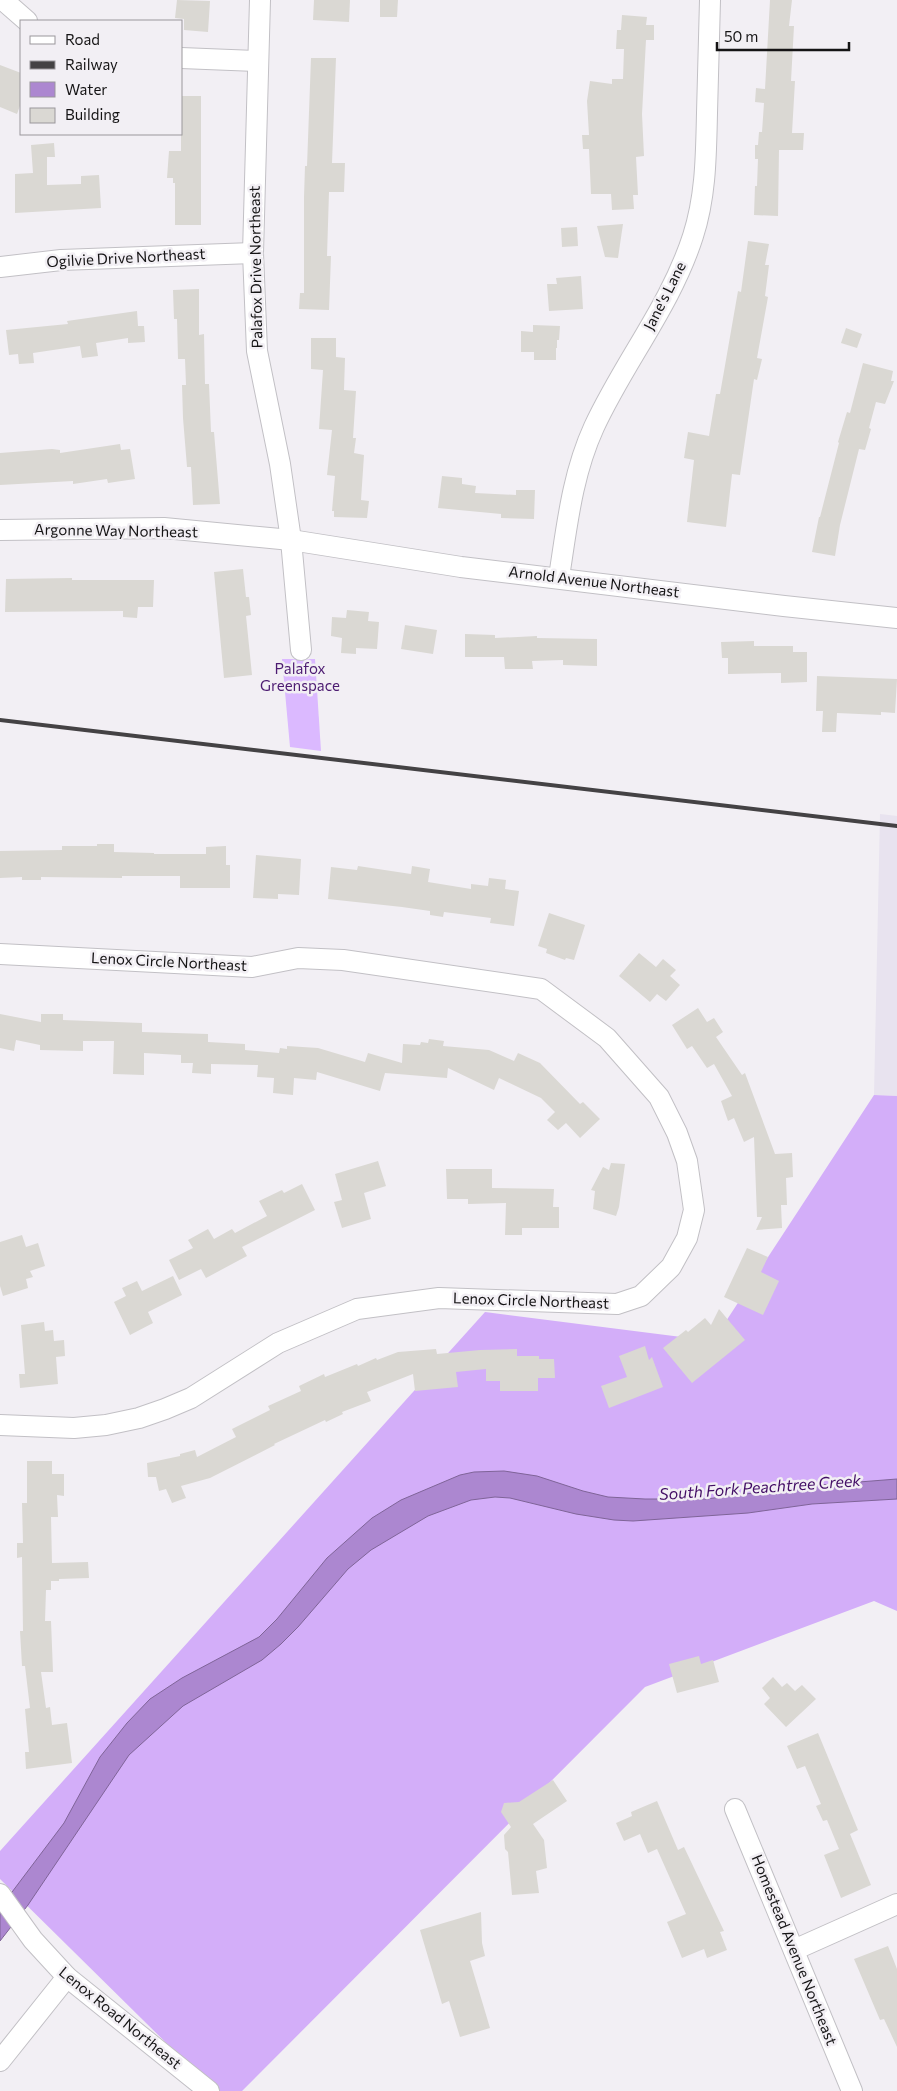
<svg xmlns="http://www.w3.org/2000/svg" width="897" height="2091" viewBox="0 0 897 2091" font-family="Commissioner,sans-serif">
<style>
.built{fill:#e8e3ef}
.green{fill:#dbb9ff}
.forest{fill:#d3aef9}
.water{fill:#ac87d0;stroke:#7f6498}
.building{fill:#dad8d3}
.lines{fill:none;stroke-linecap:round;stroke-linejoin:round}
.street-casing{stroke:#c2c0c5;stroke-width:22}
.street{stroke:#fff;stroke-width:20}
.rail{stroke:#444244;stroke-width:4}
.labels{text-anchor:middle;stroke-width:5;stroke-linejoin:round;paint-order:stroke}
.street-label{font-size:15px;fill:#151415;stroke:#f2eff4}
.park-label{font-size:15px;fill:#4c1b71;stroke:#f2eff4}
.water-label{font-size:16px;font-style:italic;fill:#420d65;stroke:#f2eff4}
</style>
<rect width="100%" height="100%" fill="#f2eff4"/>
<!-- built -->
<path class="built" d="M880,814L897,816V1096L874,1095Z"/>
<!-- green -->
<path class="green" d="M282,659H315L321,751L290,747Z"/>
<!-- forest -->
<path class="forest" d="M874,1095L897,1096V1611L874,1601L645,1687L242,2091H215L0,1879V1851L485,1312L713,1341Z"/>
<!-- water -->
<path class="water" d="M504,1471L537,1476L583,1491L608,1497L645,1499H706L808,1486L897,1479V1499L812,1504L748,1513L633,1521L614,1520L576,1514L510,1498L495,1497L471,1500L428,1516L371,1550L348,1569L298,1627L281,1644L262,1660L183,1706L129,1755L28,1905L0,1941V1908L64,1823L100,1757L127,1723L150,1699L182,1678L259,1637L277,1619L327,1558L372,1518L401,1500L460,1475L474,1472Z"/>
<!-- building -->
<g class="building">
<path d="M177,0L210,1L208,32L184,30V19L175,18Z"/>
<path d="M314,0H350L349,22L313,20Z"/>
<path d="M380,0H398L397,17H380Z"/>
<path d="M770,0H792L789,26H794L791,81H795L792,133H804L803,150H779L778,216L754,215L755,186H757L758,159H755V145H758L759,132H762L764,103L755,102L756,88L765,89Z"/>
<path d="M622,15L647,17L646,25H654V40H646L642,114L644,156L636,157L638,195H633L634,209L612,210L611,194H591L589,149H583L582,135H589L587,101L590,81L612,84V79H623L624,49H616L617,30H621Z"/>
<path d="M311,58H336L332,163H345L344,192H329L327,256H331L329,310L299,309L300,293H304V197L305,166H307Z"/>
<path d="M0,65L21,73V103L17,114L0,107Z"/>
<path d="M181,96H201V225H175V183H173V178H167L169,151H181Z"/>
<path d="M54,143L55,157H47V185L81,184V176L99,175L101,208L15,213V174L33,173L31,145Z"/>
<path d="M623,224L618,258L605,257L597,226Z"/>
<path d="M577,227L578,246L562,247L561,228Z"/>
<path d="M748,241L769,244L765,265H769L765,296L768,297L757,358L762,359L757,380L754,379L740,475L732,474L726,527L687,522L694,460L684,458L688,432L709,436L716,394H720L738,291L741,292Z"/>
<path d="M581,276L583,309L549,311L547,284H557L556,278Z"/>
<path d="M199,289V335L204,334L205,384H209L211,432H214L220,504L193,505L191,467H187L183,418L182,385H186L185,359H178L177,319H174L173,290Z"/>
<path d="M137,311L138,326H144L145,342L128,343V338L96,343L98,356L82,358L80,346L33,353L34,363L19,364L18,354L9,355L6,330L68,324L67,321Z"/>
<path d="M533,325L560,326L559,340H557V348H556V360H534V352H521V331L533,332Z"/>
<path d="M846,328L862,334L857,348L841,343Z"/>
<path d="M311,338H336V357L345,358L344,390L356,391L353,438H356L354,453L364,455L361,500L369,501L367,518L334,517V511H332L335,476L327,475L332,430L319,429L323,370L311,369Z"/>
<path d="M863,363L893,371L891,381H894L885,404L876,402L869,428L871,429L865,450L859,449L840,525L835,556L812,552L819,517H820L839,443L838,442L847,412L850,413Z"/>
<path d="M120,444L121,450L130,449L135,479L108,483L107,479L73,484V481L0,485V453L52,449L60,450V453Z"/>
<path d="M442,476L462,478V484L476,486L475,493L516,495V490H535L534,519L501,518V514L438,508Z"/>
<path d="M243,569L246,597H249L251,615L246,616L252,675L224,678L214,572Z"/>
<path d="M72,578V580H154L153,607H138L137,618L123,617V611L5,612L6,579Z"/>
<path d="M347,610L369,612L368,621L379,622L377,649L356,648V654L341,653L342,638L331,636L332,617L346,618Z"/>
<path d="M405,625L437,630L433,654L401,649Z"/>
<path d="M465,634L495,635V638L537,636V638L597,639V666L563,665V660L532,661L533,669H505L504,657H465Z"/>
<path d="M754,641V646H793V652H807V682L781,683V673L728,674V658H722L721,642Z"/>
<path d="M817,676L897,679L895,713L881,712V715L837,713L836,732H822L823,711H816Z"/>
<path d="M97,844H114V852L154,853V854H206V847L226,846V865H230V888H180V876H122V878L41,877V880H22V877L0,878V851L62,850V846H97Z"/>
<path d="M256,855L301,859L299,895L278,894V899L253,898Z"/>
<path d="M358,866L411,874L412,866L430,869L428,882L471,889V884L488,886L489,878L506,880L505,889L519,891L514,926L490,923L491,918L444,912L443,917L430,915V911L402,907L328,899L331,867L357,870Z"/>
<path d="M549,913L585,925L574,960L566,958L565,960L546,953L547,949L538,946Z"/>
<path d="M639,953L656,967L663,959L676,970L670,976L680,985L666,1001L657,994L650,1002L619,976Z"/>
<path d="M698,1008L707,1022L714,1018L723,1032L716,1037L742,1075L745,1073L775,1154L792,1153L793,1177L786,1178L787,1205H781L782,1228L756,1230L762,1217H757L754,1137L744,1142L734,1118L728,1121L721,1101L732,1096L714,1064L707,1068L692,1046L687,1049L672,1025Z"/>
<path d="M0,1014L41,1022V1014H63V1020L142,1023V1032L208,1034V1042L245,1044V1050L279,1053L280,1048L287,1049V1046L318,1048L365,1062L368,1053L402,1063L403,1044L420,1045L421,1042L428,1043L429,1039L444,1041L443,1046L489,1050L514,1061L518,1053L540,1063L580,1104L583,1102L600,1119L580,1138L566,1123L558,1130L547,1120L555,1112L541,1098L499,1078L494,1090L448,1068L447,1078L385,1073L380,1091L317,1072L316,1080L294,1078L293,1095L273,1093L274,1078L257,1077L258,1065L211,1064V1074L192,1073L193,1063H181V1055L144,1053V1075L113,1074L114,1041H83V1051L40,1050V1045L16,1040L14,1051L0,1048Z"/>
<path d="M378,1161L386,1186L364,1193L371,1219L342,1228L334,1202L342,1200L335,1174Z"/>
<path d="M611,1163L625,1164L619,1207L616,1216L593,1209L595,1191L591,1190L603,1167L609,1170Z"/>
<path d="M446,1169H492V1188L554,1189L553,1207H559V1228H522V1235H505L506,1203L468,1204V1199H447Z"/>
<path d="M302,1184L315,1210L242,1247L247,1256L206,1278L201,1269L179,1280L169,1260L193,1248L188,1240L208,1229L214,1239L232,1229L235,1233L267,1216L259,1201L282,1190L284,1193Z"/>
<path d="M22,1235L26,1247L38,1243L45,1266L30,1271L33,1277L26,1279L28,1288L3,1296L0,1286V1242Z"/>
<path d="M747,1248L768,1257L761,1272L779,1281L763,1315L724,1297Z"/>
<path d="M173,1276L182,1295L148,1312L153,1323L130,1335L114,1302L126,1296L122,1288L137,1281L142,1291Z"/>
<path d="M719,1309L745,1340L692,1383L663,1348L686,1330L688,1332L705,1318L711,1325Z"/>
<path d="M44,1322L45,1331L53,1330L54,1341L64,1340L65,1356L56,1357L58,1384L20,1388L19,1374H25L21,1325Z"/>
<path d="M645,1346L649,1360L652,1357L663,1387L609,1408L601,1386L627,1377L619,1356Z"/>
<path d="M436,1349L437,1354L480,1350L517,1349V1356H539V1359H554L555,1378H538V1391H500V1381H486V1369L456,1372L458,1387L415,1391L413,1374L367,1392L371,1401L342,1412L343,1414L326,1422L325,1420L274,1444L275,1445L210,1478L181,1486L186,1498L172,1503L166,1489L159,1491L156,1477H148L147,1463L180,1456V1454L195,1450L197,1457L236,1437L232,1429L270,1410L268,1406L301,1391L299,1386L324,1374L325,1377L357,1364L358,1366L376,1358L377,1360L398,1352Z"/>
<path d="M27,1461H52V1474H64V1496L57,1495L58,1517H51L52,1563L88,1562L89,1578L59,1579V1581H51V1590H46L45,1621H51L53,1672H41L46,1708L50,1707L52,1725L67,1723L72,1763L26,1769L25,1752H29L25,1709L30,1708L25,1666H22L20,1631H23L22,1557L17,1558V1543H23L22,1503H27Z"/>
<path d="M699,1656L701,1664L713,1660L719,1682L677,1693L669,1664Z"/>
<path d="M773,1677L782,1687L787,1683L795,1691L802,1685L816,1699L786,1727L764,1704L770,1698L762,1688Z"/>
<path d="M818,1733L858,1830L850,1834L871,1885L841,1898L824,1855L839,1849L827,1820L823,1821L816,1806L821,1804L805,1766L797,1769L787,1746Z"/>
<path d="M553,1780L567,1801L533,1824L544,1840L547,1868L536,1871L539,1893L512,1895L508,1852L505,1849L504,1835L511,1827L501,1812L504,1803L519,1802Z"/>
<path d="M657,1801L678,1850L684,1847L724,1931L720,1932L727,1950L707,1958L704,1949L682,1958L667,1922L686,1914L657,1849L648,1853L640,1834L624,1841L616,1823L632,1816L631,1812Z"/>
<path d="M481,1912L482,1943L485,1956L470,1961L490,2028L460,2037L449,2001L442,2004L420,1930Z"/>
<path d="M888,1946L897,1969V2047L884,2019L880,2020L854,1959Z"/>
</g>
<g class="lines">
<!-- street casing -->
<g class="street-casing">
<g id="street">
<path d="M3,0L27,21"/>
<path d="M260,0L253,253L257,351L280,464L291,540L301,650"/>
<path d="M181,58L258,61"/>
<path d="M0,267L61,260L253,253"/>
<path d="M0,530L164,528L291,540L461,567L784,606L897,618"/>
<path d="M559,577C567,526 572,475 594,427C624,362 671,305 693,236C706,196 706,155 707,113C708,76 709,38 710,0"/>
<path d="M0,954L252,967L298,958L343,960L541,989L607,1038L659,1097L677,1133L687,1161L694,1210L687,1238L671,1267L641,1296L617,1304L439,1298L357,1309L278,1343L191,1398L165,1409L139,1418L106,1425L74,1428L0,1425"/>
<path d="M735,1809L852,2091"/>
<path d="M0,1894L33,1940L67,1977L209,2091"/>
<path d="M794,1950L897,1904"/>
<path d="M0,2061L67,1977"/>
</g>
</g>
<!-- street -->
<use href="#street" class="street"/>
<!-- rail -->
<path class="rail" d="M0,720L897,826"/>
</g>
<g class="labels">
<!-- street labels -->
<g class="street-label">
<text transform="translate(126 258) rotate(-3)" y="5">Ogilvie Drive Northeast</text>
<text transform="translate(256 267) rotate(-91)" y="5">Palafox Drive Northeast</text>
<text transform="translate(665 296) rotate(-63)" y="5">Jane's Lane</text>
<text transform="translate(116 531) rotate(1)" y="5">Argonne Way Northeast</text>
<text transform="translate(594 582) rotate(7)" y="5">Arnold Avenue Northeast</text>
<text transform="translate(169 962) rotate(3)" y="5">Lenox Circle Northeast</text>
<text transform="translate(531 1301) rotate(2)" y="5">Lenox Circle Northeast</text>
<text transform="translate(794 1950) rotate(68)" y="5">Homestead Avenue Northeast</text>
<text transform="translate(120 2018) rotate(39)" y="5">Lenox Road Northeast</text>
</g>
<!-- park labels -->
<g class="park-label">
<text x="300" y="674">Palafox<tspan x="300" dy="17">Greenspace</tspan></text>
</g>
<!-- water labels -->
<g class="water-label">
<text transform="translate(760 1487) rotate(-4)" y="6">South Fork Peachtree Creek</text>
</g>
</g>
<!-- legend -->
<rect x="20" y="20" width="162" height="115" fill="#f2eff4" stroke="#9a979b"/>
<rect x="30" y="36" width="25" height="8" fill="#ffffff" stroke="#9a979b"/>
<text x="65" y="45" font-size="15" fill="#151415">Road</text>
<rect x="30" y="61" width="25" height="8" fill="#444244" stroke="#9a979b"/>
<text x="65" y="70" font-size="15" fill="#151415">Railway</text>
<rect x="30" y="82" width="25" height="15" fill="#ac87d0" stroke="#9a979b"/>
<text x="65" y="95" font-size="15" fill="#151415">Water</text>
<rect x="30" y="108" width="25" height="15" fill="#dad8d3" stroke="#9a979b"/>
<text x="65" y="120" font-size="15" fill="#151415">Building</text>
<!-- scale -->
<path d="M717 42v8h132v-8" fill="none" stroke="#151415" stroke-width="2.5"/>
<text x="724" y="42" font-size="15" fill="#151415" stroke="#f2eff4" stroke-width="4" paint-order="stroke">50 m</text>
</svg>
